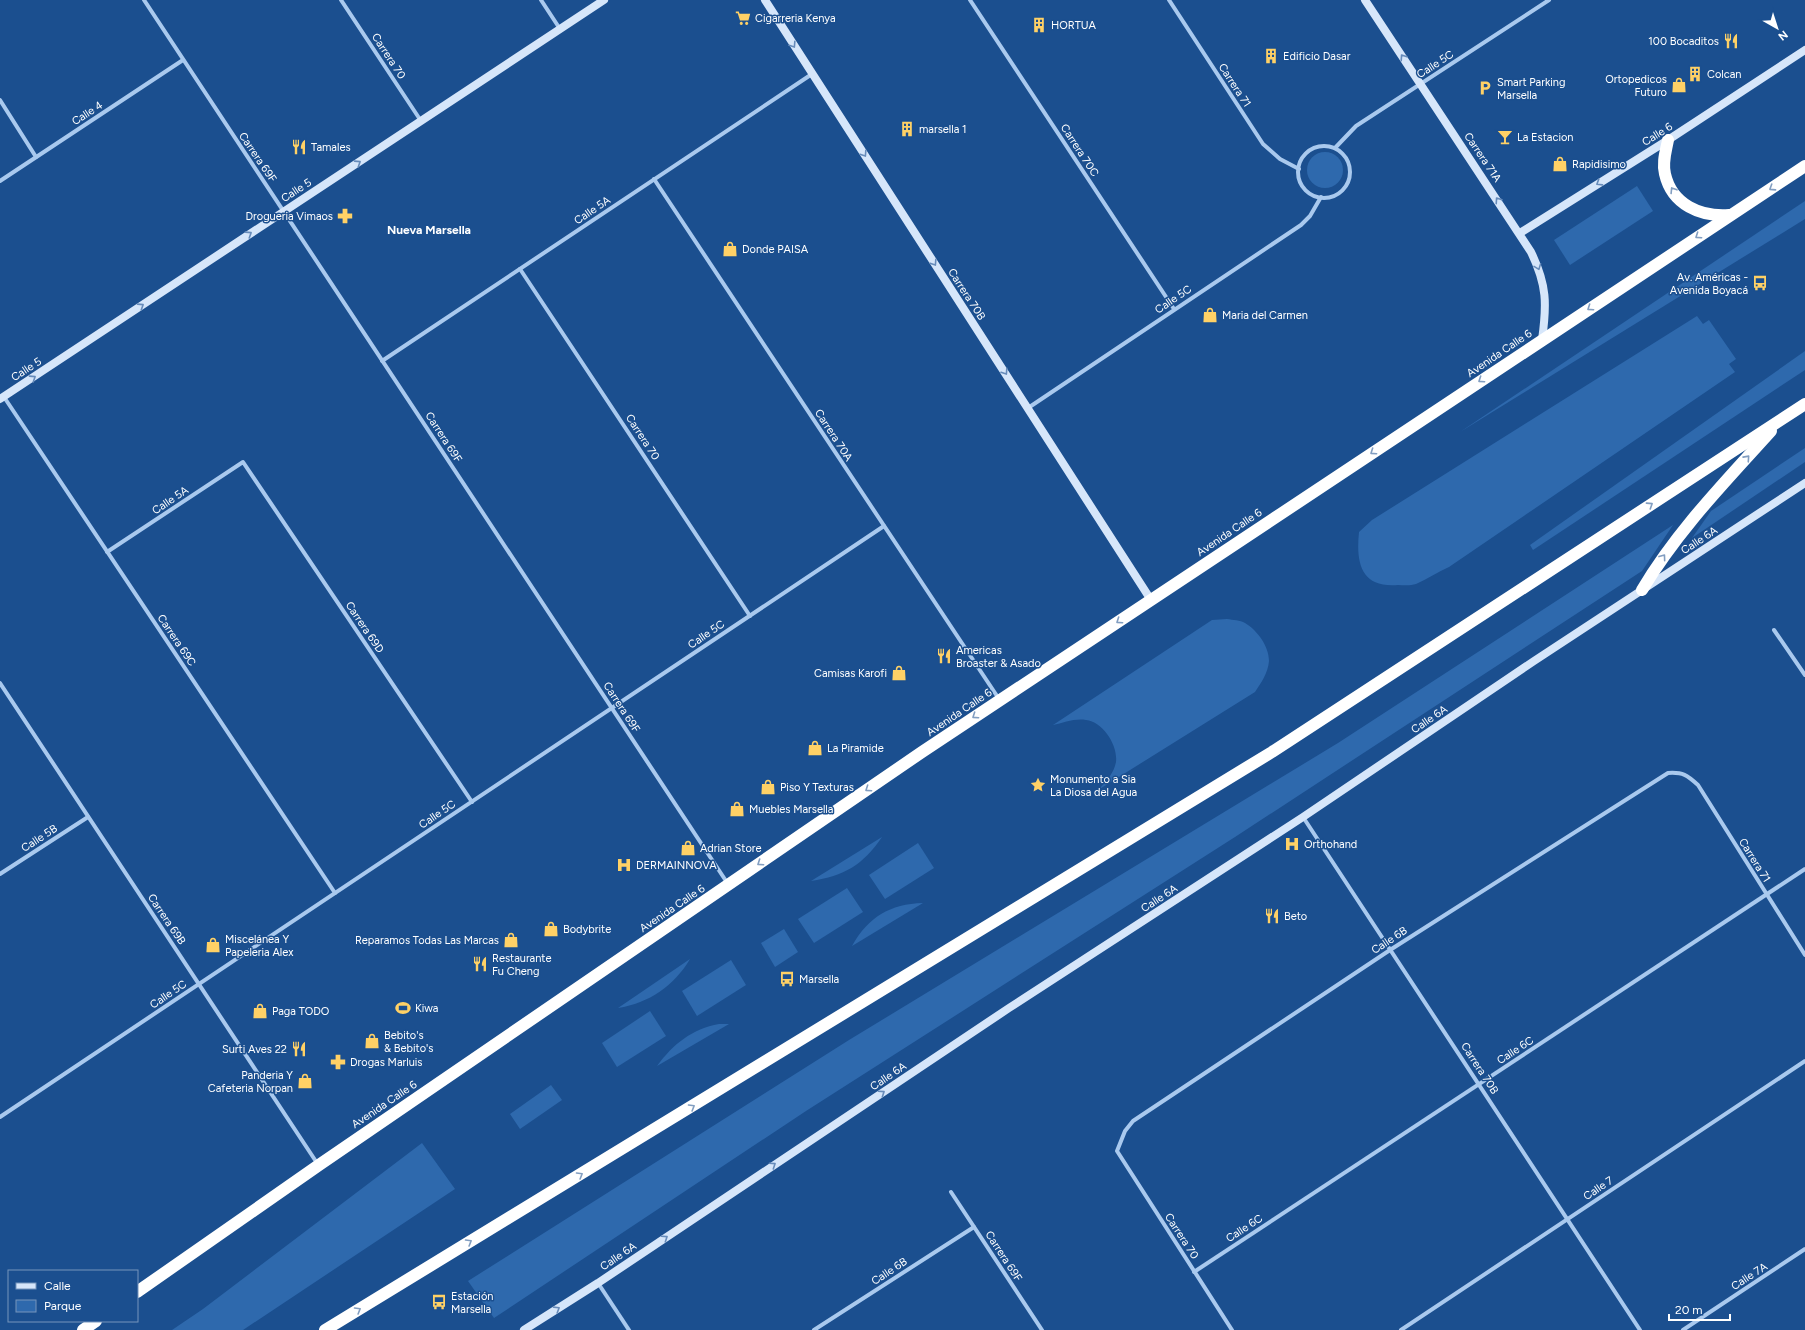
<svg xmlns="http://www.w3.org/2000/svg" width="1805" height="1330" viewBox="0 0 1805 1330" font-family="Figtree,sans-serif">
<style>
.green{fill:#2e69ad}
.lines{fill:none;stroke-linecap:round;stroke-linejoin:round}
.street{stroke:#a9c9ee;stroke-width:4}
.secondary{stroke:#d6e6fa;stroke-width:8}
.highway{stroke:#fff;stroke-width:12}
.oneway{stroke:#668bba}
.oneway2{stroke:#829ec1}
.labels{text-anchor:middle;stroke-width:3;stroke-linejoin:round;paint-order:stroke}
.poi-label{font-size:11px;fill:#fff;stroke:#1b4f8f;text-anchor:start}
.street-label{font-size:11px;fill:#fff;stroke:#1b4f8f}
.neighbourhood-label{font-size:12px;font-weight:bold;fill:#fff;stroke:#1b4f8f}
</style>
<rect width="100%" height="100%" fill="#1b4f8f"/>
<!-- green -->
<g class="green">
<circle cx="1325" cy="170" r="18"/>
<path d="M1637,186L1653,211L1570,265L1554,240Z"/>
<path d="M1805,201V219L1460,432Z"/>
<path d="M1697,316L1703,324L1709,320L1736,359L1729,364L1735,372L1449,567C1438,572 1427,579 1416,584C1410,586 1403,585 1398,585C1360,588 1356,562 1359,532L1372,520Z"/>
<path d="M1805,351V370L1533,550L1530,545Z"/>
<path d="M1805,448V462L1692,538L1711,511Z"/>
<path d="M1673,525L1642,571L1235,837L806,1111L494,1318L468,1281L849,1040L1338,743Z"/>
<path d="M1227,619C1233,620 1240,620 1245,623C1257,630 1269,646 1269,661C1268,673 1261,683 1255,692L1098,790C1106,782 1114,773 1116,762C1118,745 1103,722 1086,720C1075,718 1063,723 1053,725L1212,620Z"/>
<path d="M882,837C863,865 844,876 811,881Z"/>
<path d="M918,843L934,868L885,899L869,875Z"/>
<path d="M847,888L863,912L814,943L798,919Z"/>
<path d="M923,903L852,946C868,917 890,904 923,903Z"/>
<path d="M784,929L798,952L775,967L761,943Z"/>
<path d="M690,959C674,986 649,1003 618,1008Z"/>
<path d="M731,960L746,985L697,1016L682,991Z"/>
<path d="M650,1011L666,1036L617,1067L602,1043Z"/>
<path d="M719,1024H729L657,1066C673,1044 692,1029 719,1024Z"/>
<path d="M551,1085L562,1100L520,1129L510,1114Z"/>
<path d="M422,1143L455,1189L243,1330H172L203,1309Z"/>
</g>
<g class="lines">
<!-- street -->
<g class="street">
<path d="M144,0L728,884"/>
<path d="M341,0L421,121"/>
<path d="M541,0L560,29"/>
<path d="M970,0L1174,309"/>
<path d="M1169,0L1263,144L1280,159L1299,169"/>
<path d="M0,100L36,157"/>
<circle cx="1324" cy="172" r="26"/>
<path d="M1335,148L1356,126L1549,0"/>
<path d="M654,179L999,699"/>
<path d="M0,181L183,60"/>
<path d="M520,269L750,616"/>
<path d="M382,361L812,74"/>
<path d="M4,397L335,893"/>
<path d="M1028,408L1301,225L1310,216L1321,197"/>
<path d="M107,552L243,462L472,802"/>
<path d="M1774,630L1805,675"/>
<path d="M0,683L317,1163"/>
<path d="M1303,817L1640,1330"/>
<path d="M0,874L88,817"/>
<path d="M0,1117L884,526"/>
<path d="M951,1192L1042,1330"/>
<path d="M1194,1272L1805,869"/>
<path d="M598,1283L629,1330"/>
<path d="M814,1330L974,1227"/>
<path d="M1232,1330L1117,1151L1125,1131L1133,1121L1390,950L1668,773C1683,772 1687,775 1698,785L1805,955"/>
<path d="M1401,1330L1805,1061"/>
<path d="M1683,1330L1805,1249"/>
</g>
<!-- secondary -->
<g class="secondary">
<path d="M765,0L1151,600"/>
<path d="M1365,0L1531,252C1547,285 1547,304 1542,340"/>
<path d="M1520,233L1668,140L1805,50"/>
<path d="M0,399L604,0"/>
<path d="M524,1330L598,1283L1009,1008L1303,817L1534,661L1805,483"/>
</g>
<!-- highway -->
<g class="highway">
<path d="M1668,140C1666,151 1662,162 1665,174C1672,205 1701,217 1729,215"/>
<path d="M1642,590C1677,531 1725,482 1771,431"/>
<path d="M137,1292L319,1165L922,752L1805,166"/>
<path d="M83,1330L96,1321"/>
<path d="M325,1330L1272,752L1805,404"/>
</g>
</g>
<!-- one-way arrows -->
<defs><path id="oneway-chevron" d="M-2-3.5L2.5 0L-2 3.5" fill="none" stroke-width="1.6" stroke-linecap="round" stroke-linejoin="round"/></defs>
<g class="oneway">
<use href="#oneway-chevron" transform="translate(793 45) rotate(57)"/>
<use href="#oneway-chevron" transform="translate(1403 57) rotate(-124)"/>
<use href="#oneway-chevron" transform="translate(864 154) rotate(57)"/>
<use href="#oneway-chevron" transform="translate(358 163) rotate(-33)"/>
<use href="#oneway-chevron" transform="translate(1599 183) rotate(148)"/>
<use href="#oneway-chevron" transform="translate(1498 200) rotate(-124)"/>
<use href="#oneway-chevron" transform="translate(249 234) rotate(-33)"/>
<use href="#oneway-chevron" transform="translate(934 263) rotate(57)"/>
<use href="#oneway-chevron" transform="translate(1538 267) rotate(69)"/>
<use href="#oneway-chevron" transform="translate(141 306) rotate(-33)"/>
<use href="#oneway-chevron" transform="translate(1005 372) rotate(57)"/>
<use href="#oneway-chevron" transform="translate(33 378) rotate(-33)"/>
<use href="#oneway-chevron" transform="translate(882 1093) rotate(-34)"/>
<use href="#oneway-chevron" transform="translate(773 1165) rotate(-34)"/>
<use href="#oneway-chevron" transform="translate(665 1238) rotate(-34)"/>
<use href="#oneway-chevron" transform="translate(557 1309) rotate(-32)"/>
</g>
<g class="oneway2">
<use href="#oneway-chevron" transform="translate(1772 188) rotate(147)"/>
<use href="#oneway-chevron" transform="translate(1673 190) rotate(-122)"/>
<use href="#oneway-chevron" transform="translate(1698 236) rotate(146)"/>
<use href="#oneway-chevron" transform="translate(1590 308) rotate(146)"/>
<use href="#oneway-chevron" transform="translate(1481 380) rotate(146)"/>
<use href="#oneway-chevron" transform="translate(1373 452) rotate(146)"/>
<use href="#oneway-chevron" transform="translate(1747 458) rotate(-48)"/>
<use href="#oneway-chevron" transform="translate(1650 505) rotate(-33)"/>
<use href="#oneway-chevron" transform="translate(1663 557) rotate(-54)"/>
<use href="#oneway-chevron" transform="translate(1119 621) rotate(146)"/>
<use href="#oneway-chevron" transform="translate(975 716) rotate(146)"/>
<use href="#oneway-chevron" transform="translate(868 789) rotate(146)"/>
<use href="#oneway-chevron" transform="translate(760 863) rotate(146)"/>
<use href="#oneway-chevron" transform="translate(692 1107) rotate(-31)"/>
<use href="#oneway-chevron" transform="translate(580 1175) rotate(-31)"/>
<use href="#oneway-chevron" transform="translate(469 1242) rotate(-31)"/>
<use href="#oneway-chevron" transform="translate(358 1310) rotate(-31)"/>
</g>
<!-- icons -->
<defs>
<g id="supermarket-bare" transform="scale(1.2)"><path d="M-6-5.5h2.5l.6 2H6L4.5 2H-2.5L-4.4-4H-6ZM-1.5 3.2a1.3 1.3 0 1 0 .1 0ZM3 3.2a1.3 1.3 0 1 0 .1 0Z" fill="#ffd166" stroke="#1b4f8f" stroke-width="2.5" paint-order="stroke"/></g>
<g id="building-bare" transform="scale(1.2)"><path d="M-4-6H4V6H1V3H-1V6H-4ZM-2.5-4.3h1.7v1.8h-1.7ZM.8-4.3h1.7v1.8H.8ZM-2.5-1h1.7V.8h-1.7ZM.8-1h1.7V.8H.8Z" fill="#ffd166" stroke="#1b4f8f" stroke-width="2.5" paint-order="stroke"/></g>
<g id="restaurant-bare" transform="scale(1.2)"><path d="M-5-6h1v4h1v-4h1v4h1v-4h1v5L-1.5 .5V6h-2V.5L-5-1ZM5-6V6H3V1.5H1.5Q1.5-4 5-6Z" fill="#ffd166" stroke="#1b4f8f" stroke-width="2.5" paint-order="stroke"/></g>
<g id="shop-bare" transform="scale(1.2)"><path d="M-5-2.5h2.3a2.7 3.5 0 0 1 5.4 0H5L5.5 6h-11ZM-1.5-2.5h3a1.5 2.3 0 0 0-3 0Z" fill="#ffd166" stroke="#1b4f8f" stroke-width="2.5" paint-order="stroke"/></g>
<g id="parking-bare" transform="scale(1.2)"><path d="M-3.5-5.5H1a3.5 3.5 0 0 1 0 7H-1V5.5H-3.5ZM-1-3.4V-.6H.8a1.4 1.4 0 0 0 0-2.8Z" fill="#ffd166" stroke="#1b4f8f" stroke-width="2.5" paint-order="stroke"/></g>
<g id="bar-bare" transform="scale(1.2)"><path d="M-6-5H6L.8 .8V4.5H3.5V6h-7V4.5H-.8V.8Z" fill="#ffd166" stroke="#1b4f8f" stroke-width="2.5" paint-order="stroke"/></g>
<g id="pharmacy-bare" transform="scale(1.2)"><path d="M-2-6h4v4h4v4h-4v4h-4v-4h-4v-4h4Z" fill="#ffd166" stroke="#1b4f8f" stroke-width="2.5" paint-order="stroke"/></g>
<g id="bus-bare" transform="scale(1.2)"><path d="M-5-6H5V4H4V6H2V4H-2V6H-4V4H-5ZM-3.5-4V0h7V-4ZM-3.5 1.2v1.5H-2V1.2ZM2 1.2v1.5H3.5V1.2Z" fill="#ffd166" stroke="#1b4f8f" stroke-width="2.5" paint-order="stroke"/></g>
<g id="sight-bare" transform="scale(1.2)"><path d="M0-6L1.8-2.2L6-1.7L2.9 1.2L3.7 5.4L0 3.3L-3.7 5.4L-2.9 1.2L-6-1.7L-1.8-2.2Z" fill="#ffd166" stroke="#1b4f8f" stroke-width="2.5" paint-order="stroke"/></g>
<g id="hospital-bare" transform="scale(1.2)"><path d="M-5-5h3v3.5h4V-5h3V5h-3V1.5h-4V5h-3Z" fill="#ffd166" stroke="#1b4f8f" stroke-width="2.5" paint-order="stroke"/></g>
<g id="stadium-bare" transform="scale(1.2)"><path d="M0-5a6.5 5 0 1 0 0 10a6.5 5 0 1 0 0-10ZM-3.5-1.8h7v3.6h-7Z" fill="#ffd166" stroke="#1b4f8f" stroke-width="2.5" paint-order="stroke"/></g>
</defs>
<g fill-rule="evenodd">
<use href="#supermarket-bare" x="743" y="18"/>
<use href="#building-bare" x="1039" y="25"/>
<use href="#restaurant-bare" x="1731" y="41"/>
<use href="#building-bare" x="1271" y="56"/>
<use href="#building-bare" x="1695" y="74"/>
<use href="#shop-bare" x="1679" y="85"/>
<use href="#parking-bare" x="1485" y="88"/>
<use href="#building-bare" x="907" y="129"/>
<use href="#bar-bare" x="1505" y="137"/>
<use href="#restaurant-bare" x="299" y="147"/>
<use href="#shop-bare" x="1560" y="164"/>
<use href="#pharmacy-bare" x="345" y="216"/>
<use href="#shop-bare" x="730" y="249"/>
<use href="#bus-bare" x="1760" y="283"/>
<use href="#shop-bare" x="1210" y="315"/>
<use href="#restaurant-bare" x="944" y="656"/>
<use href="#shop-bare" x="899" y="673"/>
<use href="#shop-bare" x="815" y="748"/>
<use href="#sight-bare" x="1038" y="785"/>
<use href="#shop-bare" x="768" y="787"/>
<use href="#shop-bare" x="737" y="809"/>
<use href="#hospital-bare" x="1292" y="844"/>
<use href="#shop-bare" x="688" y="848"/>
<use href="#hospital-bare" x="624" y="865"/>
<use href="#restaurant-bare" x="1272" y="916"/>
<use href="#shop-bare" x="551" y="929"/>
<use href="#shop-bare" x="511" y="940"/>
<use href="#shop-bare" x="213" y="945"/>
<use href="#restaurant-bare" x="480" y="964"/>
<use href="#bus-bare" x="787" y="979"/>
<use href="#stadium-bare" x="403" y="1008"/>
<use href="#shop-bare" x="260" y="1011"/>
<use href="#shop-bare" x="372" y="1041"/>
<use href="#restaurant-bare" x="299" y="1049"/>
<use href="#pharmacy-bare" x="338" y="1062"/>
<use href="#shop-bare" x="305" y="1081"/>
<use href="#bus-bare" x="439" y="1302"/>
</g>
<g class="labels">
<!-- poi labels -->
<g class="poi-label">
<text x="755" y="22">Cigarreria Kenya</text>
<text x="1051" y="29">HORTUA</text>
<text x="1719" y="45" text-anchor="end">100 Bocaditos</text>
<text x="1283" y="60">Edificio Dasar</text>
<text x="1707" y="78">Colcan</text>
<text x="1667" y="83" text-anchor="end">Ortopedicos<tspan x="1667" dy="13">Futuro</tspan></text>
<text x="1497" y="86">Smart Parking<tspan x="1497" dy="13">Marsella</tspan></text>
<text x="919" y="133">marsella 1</text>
<text x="1517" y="141">La Estacion</text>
<text x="311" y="151">Tamales</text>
<text x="1572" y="168">Rapidisimo</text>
<text x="333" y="220" text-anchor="end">Drogueria Vimaos</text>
<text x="742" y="253">Donde PAISA</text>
<text x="1748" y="281" text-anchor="end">Av. Américas -<tspan x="1748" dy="13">Avenida Boyacá</tspan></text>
<text x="1222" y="319">Maria del Carmen</text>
<text x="956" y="654">Americas<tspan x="956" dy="13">Broaster &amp; Asado</tspan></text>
<text x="887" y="677" text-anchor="end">Camisas Karofi</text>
<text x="827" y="752">La Piramide</text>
<text x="1050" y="783">Monumento a Sia<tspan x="1050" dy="13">La Diosa del Agua</tspan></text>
<text x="780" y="791">Piso Y Texturas</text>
<text x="749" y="813">Muebles Marsella</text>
<text x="1304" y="848">Orthohand</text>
<text x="700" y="852">Adrian Store</text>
<text x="636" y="869">DERMAINNOVA</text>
<text x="1284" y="920">Beto</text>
<text x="563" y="933">Bodybrite</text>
<text x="225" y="943">Miscelánea Y<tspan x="225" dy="13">Papeleria Alex</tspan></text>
<text x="499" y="944" text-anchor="end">Reparamos Todas Las Marcas</text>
<text x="492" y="962">Restaurante<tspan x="492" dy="13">Fu Cheng</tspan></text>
<text x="799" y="983">Marsella</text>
<text x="415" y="1012">Kiwa</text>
<text x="272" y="1015">Paga TODO</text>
<text x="384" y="1039">Bebito's<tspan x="384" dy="13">&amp; Bebito's</tspan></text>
<text x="287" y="1053" text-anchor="end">Surti Aves 22</text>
<text x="350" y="1066">Drogas Marluis</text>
<text x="293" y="1079" text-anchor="end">Panderia Y<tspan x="293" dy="13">Cafeteria Norpan</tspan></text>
<text x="451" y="1300">Estación<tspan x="451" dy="13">Marsella</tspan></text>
</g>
<!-- street labels -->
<g class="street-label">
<text transform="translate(389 56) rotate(57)" y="4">Carrera 70</text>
<text transform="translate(1435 64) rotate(-33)" y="4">Calle 5C</text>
<text transform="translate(1235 85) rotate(57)" y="4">Carrera 71</text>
<text transform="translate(87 113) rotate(-33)" y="4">Calle 4</text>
<text transform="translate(1657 134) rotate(-32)" y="4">Calle 6</text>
<text transform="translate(1080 150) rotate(57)" y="4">Carrera 70C</text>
<text transform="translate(258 157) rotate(56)" y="4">Carrera 69F</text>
<text transform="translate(1483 157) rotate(56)" y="4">Carrera 71A</text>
<text transform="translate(296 190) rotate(-33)" y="4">Calle 5</text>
<text transform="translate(592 210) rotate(-34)" y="4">Calle 5A</text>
<text transform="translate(967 294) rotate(57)" y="4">Carrera 70B</text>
<text transform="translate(1173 299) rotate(-34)" y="4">Calle 5C</text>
<text transform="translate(1499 353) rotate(-34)" y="4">Avenida Calle 6</text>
<text transform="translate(26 369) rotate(-33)" y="4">Calle 5</text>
<text transform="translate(834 435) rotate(57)" y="4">Carrera 70A</text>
<text transform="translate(444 437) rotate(57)" y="4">Carrera 69F</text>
<text transform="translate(643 437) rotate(57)" y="4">Carrera 70</text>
<text transform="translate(170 500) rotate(-34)" y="4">Calle 5A</text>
<text transform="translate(1229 532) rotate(-34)" y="4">Avenida Calle 6</text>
<text transform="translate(1699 540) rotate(-33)" y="4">Calle 6A</text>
<text transform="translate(365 627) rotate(56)" y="4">Carrera 69D</text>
<text transform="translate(706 634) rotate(-34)" y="4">Calle 5C</text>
<text transform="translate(177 640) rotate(56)" y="4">Carrera 69C</text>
<text transform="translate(622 707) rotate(57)" y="4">Carrera 69F</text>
<text transform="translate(959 712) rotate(-34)" y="4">Avenida Calle 6</text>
<text transform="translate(1429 719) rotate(-34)" y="4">Calle 6A</text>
<text transform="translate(437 814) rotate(-34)" y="4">Calle 5C</text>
<text transform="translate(39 838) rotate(-33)" y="4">Calle 5B</text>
<text transform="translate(1755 860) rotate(58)" y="4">Carrera 71</text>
<text transform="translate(1159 898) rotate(-33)" y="4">Calle 6A</text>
<text transform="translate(672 908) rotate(-34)" y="4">Avenida Calle 6</text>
<text transform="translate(167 919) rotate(56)" y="4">Carrera 69B</text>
<text transform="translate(1389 940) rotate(-33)" y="4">Calle 6B</text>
<text transform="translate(168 994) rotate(-34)" y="4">Calle 5C</text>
<text transform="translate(1515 1050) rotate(-33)" y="4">Calle 6C</text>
<text transform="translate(1480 1068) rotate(57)" y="4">Carrera 70B</text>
<text transform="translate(888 1076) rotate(-34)" y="4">Calle 6A</text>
<text transform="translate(384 1104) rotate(-34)" y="4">Avenida Calle 6</text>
<text transform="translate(1598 1188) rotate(-34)" y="4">Calle 7</text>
<text transform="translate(1244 1228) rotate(-33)" y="4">Calle 6C</text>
<text transform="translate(1182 1236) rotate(57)" y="4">Carrera 70</text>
<text transform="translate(618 1256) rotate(-34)" y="4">Calle 6A</text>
<text transform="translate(1004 1256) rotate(57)" y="4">Carrera 69F</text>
<text transform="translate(889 1271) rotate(-33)" y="4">Calle 6B</text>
<text transform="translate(1749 1276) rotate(-33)" y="4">Calle 7A</text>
</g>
<!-- neighbourhood labels -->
<g class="neighbourhood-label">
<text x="429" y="234">Nueva Marsella</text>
</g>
</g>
<!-- legend -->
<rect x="8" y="1270" width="130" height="52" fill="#1b4f8f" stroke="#7695bc"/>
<rect x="16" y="1283" width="20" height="6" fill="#d6e6fa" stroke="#7695bc"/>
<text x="44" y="1290" font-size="12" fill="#ffffff">Calle</text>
<rect x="16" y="1300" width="20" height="12" fill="#2e69ad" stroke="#7695bc"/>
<text x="44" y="1310" font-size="12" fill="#ffffff">Parque</text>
<!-- north arrow -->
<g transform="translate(1777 28) rotate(141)" stroke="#1b4f8f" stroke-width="3" paint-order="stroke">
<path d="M0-3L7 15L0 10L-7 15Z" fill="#ffffff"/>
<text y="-6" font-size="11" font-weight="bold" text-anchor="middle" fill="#ffffff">N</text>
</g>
<!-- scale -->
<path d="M1669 1314v6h61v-6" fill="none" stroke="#ffffff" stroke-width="2"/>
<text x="1675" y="1314" font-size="12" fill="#ffffff" stroke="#1b4f8f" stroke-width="3" paint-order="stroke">20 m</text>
</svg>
